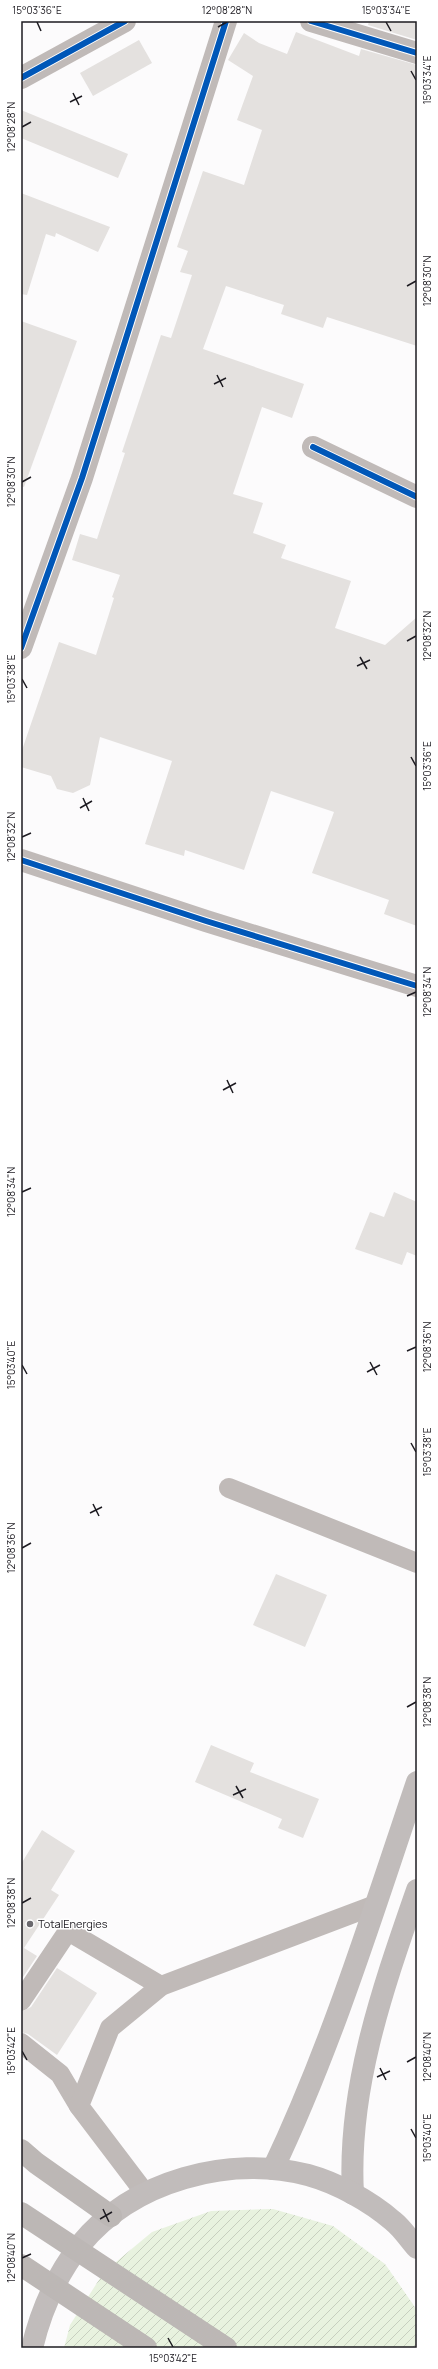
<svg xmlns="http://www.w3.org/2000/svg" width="438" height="2369" viewBox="0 0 438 2369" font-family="Manrope,sans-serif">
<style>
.garden{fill:url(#garden-furrows)}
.building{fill:#e4e1df}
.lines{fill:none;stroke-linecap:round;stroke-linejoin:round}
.lane{stroke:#c0bab8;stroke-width:20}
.street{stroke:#c0bab8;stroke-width:22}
.primary{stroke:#c1bcbb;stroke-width:22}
.highway{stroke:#bcb7b5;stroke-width:22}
.highway-bridge{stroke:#bcb7b5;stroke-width:22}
.cycleway-casing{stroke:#fff;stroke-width:8}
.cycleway{stroke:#0057b8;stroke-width:6}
.ticks{fill:none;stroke:#1d1b21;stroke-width:1.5}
.poi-dot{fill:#6b696e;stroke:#fff;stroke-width:1.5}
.labels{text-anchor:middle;stroke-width:3;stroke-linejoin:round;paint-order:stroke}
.poi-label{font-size:11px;fill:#1d1b21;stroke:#fff;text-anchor:start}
.neatline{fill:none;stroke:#1d1b21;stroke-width:1.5}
.ticks-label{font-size:10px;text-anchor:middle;fill:#1d1b21}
</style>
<defs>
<pattern id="garden-furrows" width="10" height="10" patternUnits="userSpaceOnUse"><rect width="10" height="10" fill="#e8f2df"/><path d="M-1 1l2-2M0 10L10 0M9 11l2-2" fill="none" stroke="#c7cfbf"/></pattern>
</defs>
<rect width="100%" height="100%" fill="#fcfbfc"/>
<!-- garden -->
<path class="garden" d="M273,2209L333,2226L385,2264L417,2310V2348H64L70,2325L104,2272L152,2232L211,2211Z"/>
<!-- building -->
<g class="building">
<path d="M369,21H417V40L368,25Z"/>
<path d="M296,32L359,56L361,49L417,65V346L327,317L323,328L281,314L284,305L226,286L203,349L304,384L292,418L262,407L233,494L263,503L253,533L286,545L281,558L351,581L335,628L385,645L417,617V926L384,914L389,900L312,873L334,812L271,791L244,870L185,850L184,856L145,844L172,761L100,737L90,785L73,793L57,789L51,776L21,767V753L59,642L96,655L114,598L112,597L120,575L72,560L80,534L97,539L125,453L122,452L161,335L171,338L192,275L180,272L188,251L177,247L203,171L244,185L262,130L237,120L253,76L228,60L244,33L259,43L287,54Z"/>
<path d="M139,40L152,63L93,96L80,73Z"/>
<path d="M21,110L128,154L118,178L21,138Z"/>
<path d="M21,193L110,227L98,252L56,233L55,237L46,234L27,295L21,294Z"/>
<path d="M21,321L77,341L24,487L21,486Z"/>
<path d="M394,1192L417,1202V1256L407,1252L402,1265L355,1249L370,1212L384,1217Z"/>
<path d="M276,1574L327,1595L305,1647L253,1625Z"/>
<path d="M211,1745L254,1763L250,1772L319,1799L303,1838L278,1828L282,1819L195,1782Z"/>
<path d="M42,1830L75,1851L51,1890L59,1895L24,1948L37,1956L21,1980V1864Z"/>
<path d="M57,1968L97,1993L57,2055L28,2034L21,2032V2012L31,2007Z"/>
</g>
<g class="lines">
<!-- lane -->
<g class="lane">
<path d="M229,1488L417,1563"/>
<path d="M21,2001L68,1931L161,1986"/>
<path d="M21,2043L60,2074L79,2106"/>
<path d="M145,2193L79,2106L110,2028L161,1986L375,1905"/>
</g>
<!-- street -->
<g class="street">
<path d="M311,21L417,53"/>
<path d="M21,78L125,21"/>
<path d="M313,447L417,497"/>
<path d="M21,648L82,478L226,21"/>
<path d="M21,860L206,921L417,986"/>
</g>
<!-- primary -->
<g class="primary">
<path d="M273,2169C332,2045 373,1912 417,1782"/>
<path d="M353,2194C347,2089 383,1988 417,1890"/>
<path d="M32,2348C41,2310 56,2276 80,2245C133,2180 229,2155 308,2175C337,2183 370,2201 393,2221C402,2228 409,2239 417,2248"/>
</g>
<!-- highway -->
<path class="highway" d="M21,2150L36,2163L111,2216"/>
<!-- highway-bridge -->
<g class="highway-bridge">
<path d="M21,2213L226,2348"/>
<path d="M21,2265L146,2348"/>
</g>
<!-- cycleway casing -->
<g class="cycleway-casing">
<g id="cycleway">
<path d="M311,21L417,53"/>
<path d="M21,78L125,21"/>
<path d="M313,447L417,497"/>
<path d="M21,648L82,478L226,21"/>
<path d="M21,860L206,921L417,986"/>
</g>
</g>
<!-- cycleway -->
<use href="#cycleway" class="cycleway"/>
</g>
<!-- ticks -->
<path class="ticks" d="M37,22L41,31M386,22L391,31M218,27L227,22M411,71L416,80M73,93L79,105M70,102L82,96M22,127L31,122M407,286L416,281M217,375L223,387M214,384L226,378M22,482L31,477M407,641L416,636M360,657L367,669M357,666L370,660M22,679L27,688M411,757L416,766M83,798L89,811M80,808L92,801M22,837L31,833M407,996L416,992M227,1080L233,1093M223,1090L236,1083M22,1192L31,1188M407,1351L416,1347M370,1362L377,1375M22,1365L27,1374M367,1372L380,1365M411,1443L416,1452M93,1504L99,1516M90,1513L102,1507M22,1548L31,1543M407,1707L416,1702M236,1786L243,1798M233,1795L246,1789M22,1903L31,1898M22,2051L27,2060M407,2062L416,2057M380,2068L386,2080M377,2077L390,2071M411,2129L416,2138M103,2209L109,2222M100,2219L112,2212M22,2258L31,2254M168,2338L173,2347"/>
<!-- markers -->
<circle class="poi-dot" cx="30" cy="1924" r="4"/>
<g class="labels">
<!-- poi labels -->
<g class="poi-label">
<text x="38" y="1928">TotalEnergies</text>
</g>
</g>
<!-- border -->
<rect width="438" height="2369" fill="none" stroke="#ffffff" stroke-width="44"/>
<rect x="22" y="22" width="394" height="2325" class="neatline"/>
<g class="ticks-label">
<text x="37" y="14">15°03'36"E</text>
<text x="227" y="14">12°08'28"N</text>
<text x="386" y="14">15°03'34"E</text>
<text transform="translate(427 80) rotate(-90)" y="4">15°03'34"E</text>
<text transform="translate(11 127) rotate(-90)" y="4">12°08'28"N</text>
<text transform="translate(427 281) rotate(-90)" y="4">12°08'30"N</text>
<text transform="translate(11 482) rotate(-90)" y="4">12°08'30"N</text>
<text transform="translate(427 636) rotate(-90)" y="4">12°08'32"N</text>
<text transform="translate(11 679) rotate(-90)" y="4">15°03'38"E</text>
<text transform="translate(427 766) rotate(-90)" y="4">15°03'36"E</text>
<text transform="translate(11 837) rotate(-90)" y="4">12°08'32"N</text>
<text transform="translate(427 992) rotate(-90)" y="4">12°08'34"N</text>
<text transform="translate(11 1192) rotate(-90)" y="4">12°08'34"N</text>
<text transform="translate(427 1347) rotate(-90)" y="4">12°08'36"N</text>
<text transform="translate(11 1365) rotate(-90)" y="4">15°03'40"E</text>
<text transform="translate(427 1452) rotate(-90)" y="4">15°03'38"E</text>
<text transform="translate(11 1548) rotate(-90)" y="4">12°08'36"N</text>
<text transform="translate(427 1702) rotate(-90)" y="4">12°08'38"N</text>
<text transform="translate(11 1903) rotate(-90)" y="4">12°08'38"N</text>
<text transform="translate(11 2051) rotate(-90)" y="4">15°03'42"E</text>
<text transform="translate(427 2057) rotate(-90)" y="4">12°08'40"N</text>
<text transform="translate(427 2138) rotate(-90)" y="4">15°03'40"E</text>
<text transform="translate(11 2258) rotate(-90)" y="4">12°08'40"N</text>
<text x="173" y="2362">15°03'42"E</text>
</g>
</svg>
